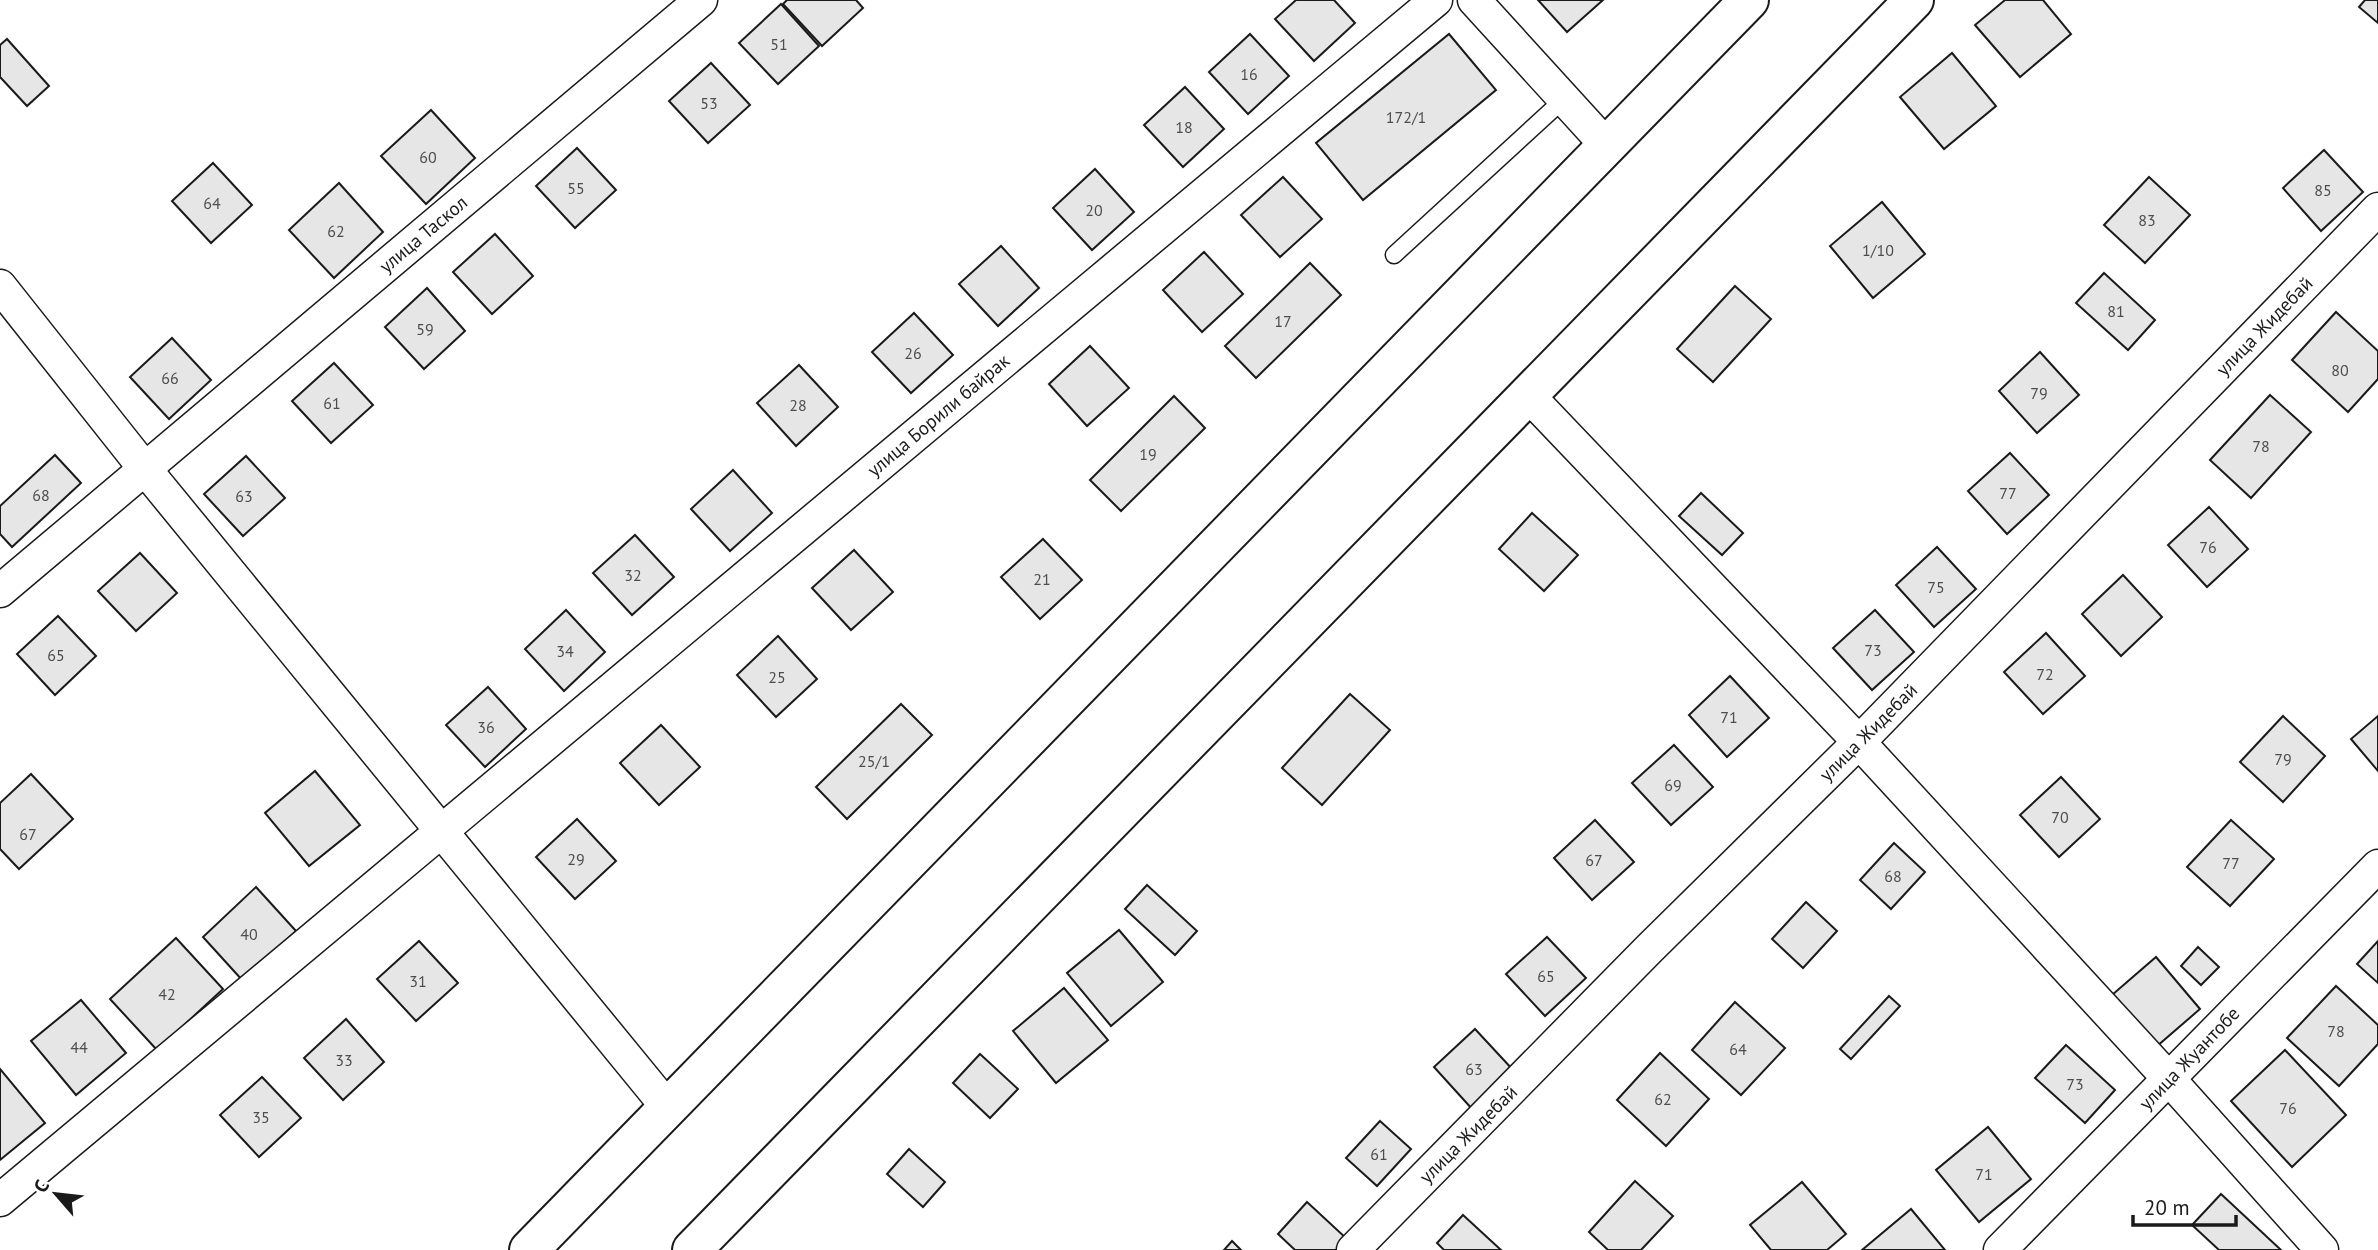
<svg xmlns="http://www.w3.org/2000/svg" width="2378" height="1250" viewBox="0 0 2378 1250" font-family="'PT Sans',sans-serif">
<style>
.building{fill:#e6e6e6;stroke:#1a1a1a;stroke-width:2}
.lines{fill:none;stroke-linecap:round;stroke-linejoin:round}
.service-casing{stroke:#1a1a1a;stroke-width:19}
.minor-casing{stroke:#1a1a1a;stroke-width:35}
.primary-casing{stroke:#1a1a1a;stroke-width:42}
.service{stroke:#fff;stroke-width:16}
.minor{stroke:#fff;stroke-width:32}
.primary{stroke:#fff;stroke-width:38}
.labels{text-anchor:middle;stroke-width:5;stroke-linejoin:round;paint-order:stroke}
.number-label{font-size:16px;fill:#4d4d4d}
.street-label{font-size:19px;fill:#1a1a1a;stroke:#fff}
</style>
<rect width="100%" height="100%" fill="#fff"/>
<!-- building -->
<g class="building">
<path d="M787,0H856L863,8L822,46L783,4Z"/>
<path d="M1296,0H1334L1355,23L1314,61L1275,19Z"/>
<path d="M1538,0H1603L1567,32Z"/>
<path d="M2005,0H2043L2071,34L2020,77L1975,25Z"/>
<path d="M2365,0H2378V23L2359,7Z"/>
<path d="M781,4L819,46L778,84L739,43Z"/>
<path d="M1250,34L1289,76L1248,114L1209,72Z"/>
<path d="M1449,34L1496,90L1363,200L1316,143Z"/>
<path d="M7,39L49,86L27,106L0,77V45Z"/>
<path d="M1952,53L1996,106L1944,149L1900,97Z"/>
<path d="M711,63L750,105L708,143L669,101Z"/>
<path d="M1185,87L1224,129L1183,167L1144,125Z"/>
<path d="M431,110L475,158L426,204L381,156Z"/>
<path d="M577,148L616,190L575,228L536,186Z"/>
<path d="M2324,150L2363,192L2321,231L2283,188Z"/>
<path d="M213,163L252,205L211,243L172,201Z"/>
<path d="M1095,169L1134,212L1092,250L1053,208Z"/>
<path d="M1283,177L1322,219L1280,257L1241,215Z"/>
<path d="M2149,177L2190,215L2145,263L2104,225Z"/>
<path d="M339,183L383,232L334,278L289,230Z"/>
<path d="M1882,202L1925,254L1873,298L1830,246Z"/>
<path d="M495,234L533,276L492,314L453,272Z"/>
<path d="M1001,246L1039,288L998,326L959,284Z"/>
<path d="M1204,252L1243,294L1202,332L1163,290Z"/>
<path d="M1310,263L1341,295L1256,378L1225,346Z"/>
<path d="M2104,273L2155,320L2128,350L2076,303Z"/>
<path d="M1735,286L1771,319L1713,382L1677,349Z"/>
<path d="M427,288L465,331L424,369L385,327Z"/>
<path d="M2336,312L2378,351V379L2348,412L2292,360Z"/>
<path d="M914,313L953,355L911,393L872,352Z"/>
<path d="M172,338L211,380L169,419L130,377Z"/>
<path d="M1090,346L1129,388L1087,426L1049,384Z"/>
<path d="M2040,352L2079,395L2037,433L1999,391Z"/>
<path d="M334,363L373,405L331,443L292,401Z"/>
<path d="M799,365L838,407L796,446L757,403Z"/>
<path d="M2270,395L2311,432L2251,498L2210,460Z"/>
<path d="M1174,396L1205,428L1121,511L1090,480Z"/>
<path d="M2010,453L2049,495L2007,534L1968,491Z"/>
<path d="M55,455L81,483L12,547L0,534V506Z"/>
<path d="M246,456L285,498L243,536L204,494Z"/>
<path d="M733,470L772,513L730,551L691,509Z"/>
<path d="M1701,493L1743,533L1722,555L1679,516Z"/>
<path d="M2209,507L2248,549L2207,587L2168,545Z"/>
<path d="M1532,513L1578,555L1544,591L1499,549Z"/>
<path d="M635,535L674,577L632,615L593,573Z"/>
<path d="M1043,539L1082,580L1040,619L1001,577Z"/>
<path d="M1937,547L1976,589L1934,627L1896,585Z"/>
<path d="M854,550L893,592L851,630L812,588Z"/>
<path d="M140,553L177,593L136,631L98,591Z"/>
<path d="M2123,575L2162,617L2121,656L2082,614Z"/>
<path d="M566,610L605,652L564,691L525,649Z"/>
<path d="M1875,610L1914,652L1872,690L1833,648Z"/>
<path d="M58,616L96,656L55,695L17,654Z"/>
<path d="M2046,633L2085,676L2043,714L2004,672Z"/>
<path d="M778,636L817,679L776,717L737,675Z"/>
<path d="M1730,676L1769,718L1727,757L1689,715Z"/>
<path d="M488,687L526,729L485,767L446,725Z"/>
<path d="M1350,694L1390,730L1322,805L1282,768Z"/>
<path d="M901,704L932,735L847,819L816,787Z"/>
<path d="M2283,716L2325,756L2283,802L2240,762Z"/>
<path d="M2378,716V771L2351,739Z"/>
<path d="M661,725L700,767L659,805L620,763Z"/>
<path d="M1674,745L1713,787L1671,825L1632,783Z"/>
<path d="M315,771L360,825L309,866L265,813Z"/>
<path d="M31,774L73,819L19,869L0,849V803Z"/>
<path d="M2061,777L2100,819L2059,857L2020,815Z"/>
<path d="M577,819L616,861L575,899L536,857Z"/>
<path d="M1595,820L1634,862L1592,900L1554,858Z"/>
<path d="M2231,820L2274,859L2230,906L2187,867Z"/>
<path d="M1894,843L1925,872L1891,909L1860,880Z"/>
<path d="M1147,885L1197,931L1175,955L1125,909Z"/>
<path d="M256,887L296,931L243,981L203,937Z"/>
<path d="M1806,902L1837,931L1803,968L1772,939Z"/>
<path d="M1119,930L1163,982L1111,1026L1067,973Z"/>
<path d="M1547,937L1586,978L1545,1016L1506,974Z"/>
<path d="M176,938L223,989L157,1050L110,999Z"/>
<path d="M419,941L458,983L416,1021L377,979Z"/>
<path d="M2378,941V983L2357,964Z"/>
<path d="M2198,947L2219,967L2201,985L2181,966Z"/>
<path d="M2156,957L2200,1009L2149,1053L2105,1001Z"/>
<path d="M2336,986L2378,1025V1044L2339,1086L2287,1038Z"/>
<path d="M1064,988L1108,1040L1056,1083L1013,1031Z"/>
<path d="M1889,996L1900,1006L1851,1059L1840,1049Z"/>
<path d="M81,1000L126,1053L76,1095L31,1041Z"/>
<path d="M1735,1002L1785,1048L1741,1095L1692,1050Z"/>
<path d="M346,1019L384,1062L343,1100L304,1058Z"/>
<path d="M1475,1029L1514,1071L1473,1110L1434,1067Z"/>
<path d="M2066,1045L2115,1090L2085,1123L2035,1078Z"/>
<path d="M2285,1050L2346,1115L2292,1167L2231,1101Z"/>
<path d="M1660,1053L1709,1099L1666,1146L1617,1100Z"/>
<path d="M980,1054L1018,1089L990,1118L953,1083Z"/>
<path d="M0,1069L45,1123L0,1160Z"/>
<path d="M262,1077L301,1118L259,1157L220,1115Z"/>
<path d="M1380,1121L1411,1149L1377,1186L1346,1158Z"/>
<path d="M1988,1127L2031,1179L1979,1222L1936,1170Z"/>
<path d="M909,1149L945,1182L923,1207L887,1174Z"/>
<path d="M1635,1181L1673,1216L1641,1250H1608L1589,1232Z"/>
<path d="M1802,1182L1846,1234L1827,1250H1771L1750,1225Z"/>
<path d="M2221,1194L2281,1250H2219L2192,1225Z"/>
<path d="M1307,1202L1347,1239L1337,1250H1295L1278,1234Z"/>
<path d="M1911,1209L1945,1250H1862Z"/>
<path d="M1463,1215L1501,1250H1444L1437,1243Z"/>
<path d="M1232,1241L1241,1250H1224Z"/>
</g>
<g class="lines">
<!-- service casing -->
<g class="service-casing">
<path id="service" d="M1394,255L1564,99"/>
</g>
<!-- minor casing -->
<g class="minor-casing">
<g id="minor">
<path d="M1474,0L1607,146"/>
<path d="M0,286L145,469L668,1108"/>
<path d="M1528,395L1859,742L2169,1079L2322,1250"/>
<path d="M0,591L701,0"/>
<path d="M0,1200L1436,0"/>
<path d="M1353,1250L1649,949L1859,742L2378,209"/>
<path d="M2000,1250L2378,866"/>
</g>
</g>
<!-- primary casing -->
<g class="primary-casing">
<g id="primary">
<path d="M529,1250L1749,0"/>
<path d="M692,1250L1914,0"/>
</g>
</g>
<!-- service -->
<use href="#service" class="service"/>
<!-- minor -->
<use href="#minor" class="minor"/>
<!-- primary -->
<use href="#primary" class="primary"/>
</g>
<g class="labels">
<!-- number labels -->
<g class="number-label">
<text x="779" y="50">51</text>
<text x="1249" y="80">16</text>
<text x="709" y="109">53</text>
<text x="1406" y="123">172/1</text>
<text x="1184" y="133">18</text>
<text x="428" y="163">60</text>
<text x="576" y="194">55</text>
<text x="2323" y="196">85</text>
<text x="212" y="209">64</text>
<text x="1094" y="216">20</text>
<text x="2147" y="226">83</text>
<text x="336" y="237">62</text>
<text x="1878" y="256">1/10</text>
<text x="2116" y="317">81</text>
<text x="1283" y="327">17</text>
<text x="425" y="335">59</text>
<text x="913" y="359">26</text>
<text x="2340" y="376">80</text>
<text x="170" y="384">66</text>
<text x="2039" y="399">79</text>
<text x="332" y="409">61</text>
<text x="798" y="411">28</text>
<text x="2261" y="452">78</text>
<text x="1148" y="460">19</text>
<text x="2008" y="499">77</text>
<text x="41" y="501">68</text>
<text x="244" y="502">63</text>
<text x="2208" y="553">76</text>
<text x="633" y="581">32</text>
<text x="1042" y="585">21</text>
<text x="1936" y="593">75</text>
<text x="1873" y="656">73</text>
<text x="565" y="657">34</text>
<text x="56" y="661">65</text>
<text x="2045" y="680">72</text>
<text x="777" y="683">25</text>
<text x="1729" y="723">71</text>
<text x="486" y="733">36</text>
<text x="2283" y="765">79</text>
<text x="874" y="767">25/1</text>
<text x="1673" y="791">69</text>
<text x="2060" y="823">70</text>
<text x="28" y="840">67</text>
<text x="576" y="865">29</text>
<text x="1594" y="866">67</text>
<text x="2231" y="869">77</text>
<text x="1893" y="882">68</text>
<text x="249" y="940">40</text>
<text x="1546" y="982">65</text>
<text x="418" y="987">31</text>
<text x="167" y="1000">42</text>
<text x="2336" y="1037">78</text>
<text x="79" y="1053">44</text>
<text x="1738" y="1055">64</text>
<text x="344" y="1066">33</text>
<text x="1474" y="1075">63</text>
<text x="2075" y="1090">73</text>
<text x="1663" y="1105">62</text>
<text x="2288" y="1114">76</text>
<text x="261" y="1123">35</text>
<text x="1379" y="1160">61</text>
<text x="1984" y="1180">71</text>
</g>
<!-- street labels -->
<g class="street-label">
<text transform="translate(423 234) rotate(-40)" y="7">улица Таскол</text>
<text transform="translate(2264 326) rotate(-46)" y="7">улица Жидебай</text>
<text transform="translate(938 415) rotate(-40)" y="7">улица Борили байрак</text>
<text transform="translate(1868 732) rotate(-45)" y="7">улица Жидебай</text>
<text transform="translate(2189 1058) rotate(-46)" y="7">улица Жуантобе</text>
<text transform="translate(1468 1134) rotate(-45)" y="7">улица Жидебай</text>
</g>
</g>
<!-- north arrow -->
<g transform="translate(56 1194) rotate(298)" stroke="#ffffff" stroke-width="5" paint-order="stroke">
<path d="M0-5L12 26L0 18L-12 26Z" fill="#1a1a1a"/>
<text y="-10" font-size="19" font-weight="bold" text-anchor="middle" fill="#1a1a1a">С</text>
</g>
<!-- scale -->
<path d="M2133 1215v10h103v-10" fill="none" stroke="#1a1a1a" stroke-width="3.5"/>
<text x="2144" y="1215" font-size="21" fill="#1a1a1a" stroke="#ffffff" stroke-width="5" paint-order="stroke">20 m</text>
</svg>
